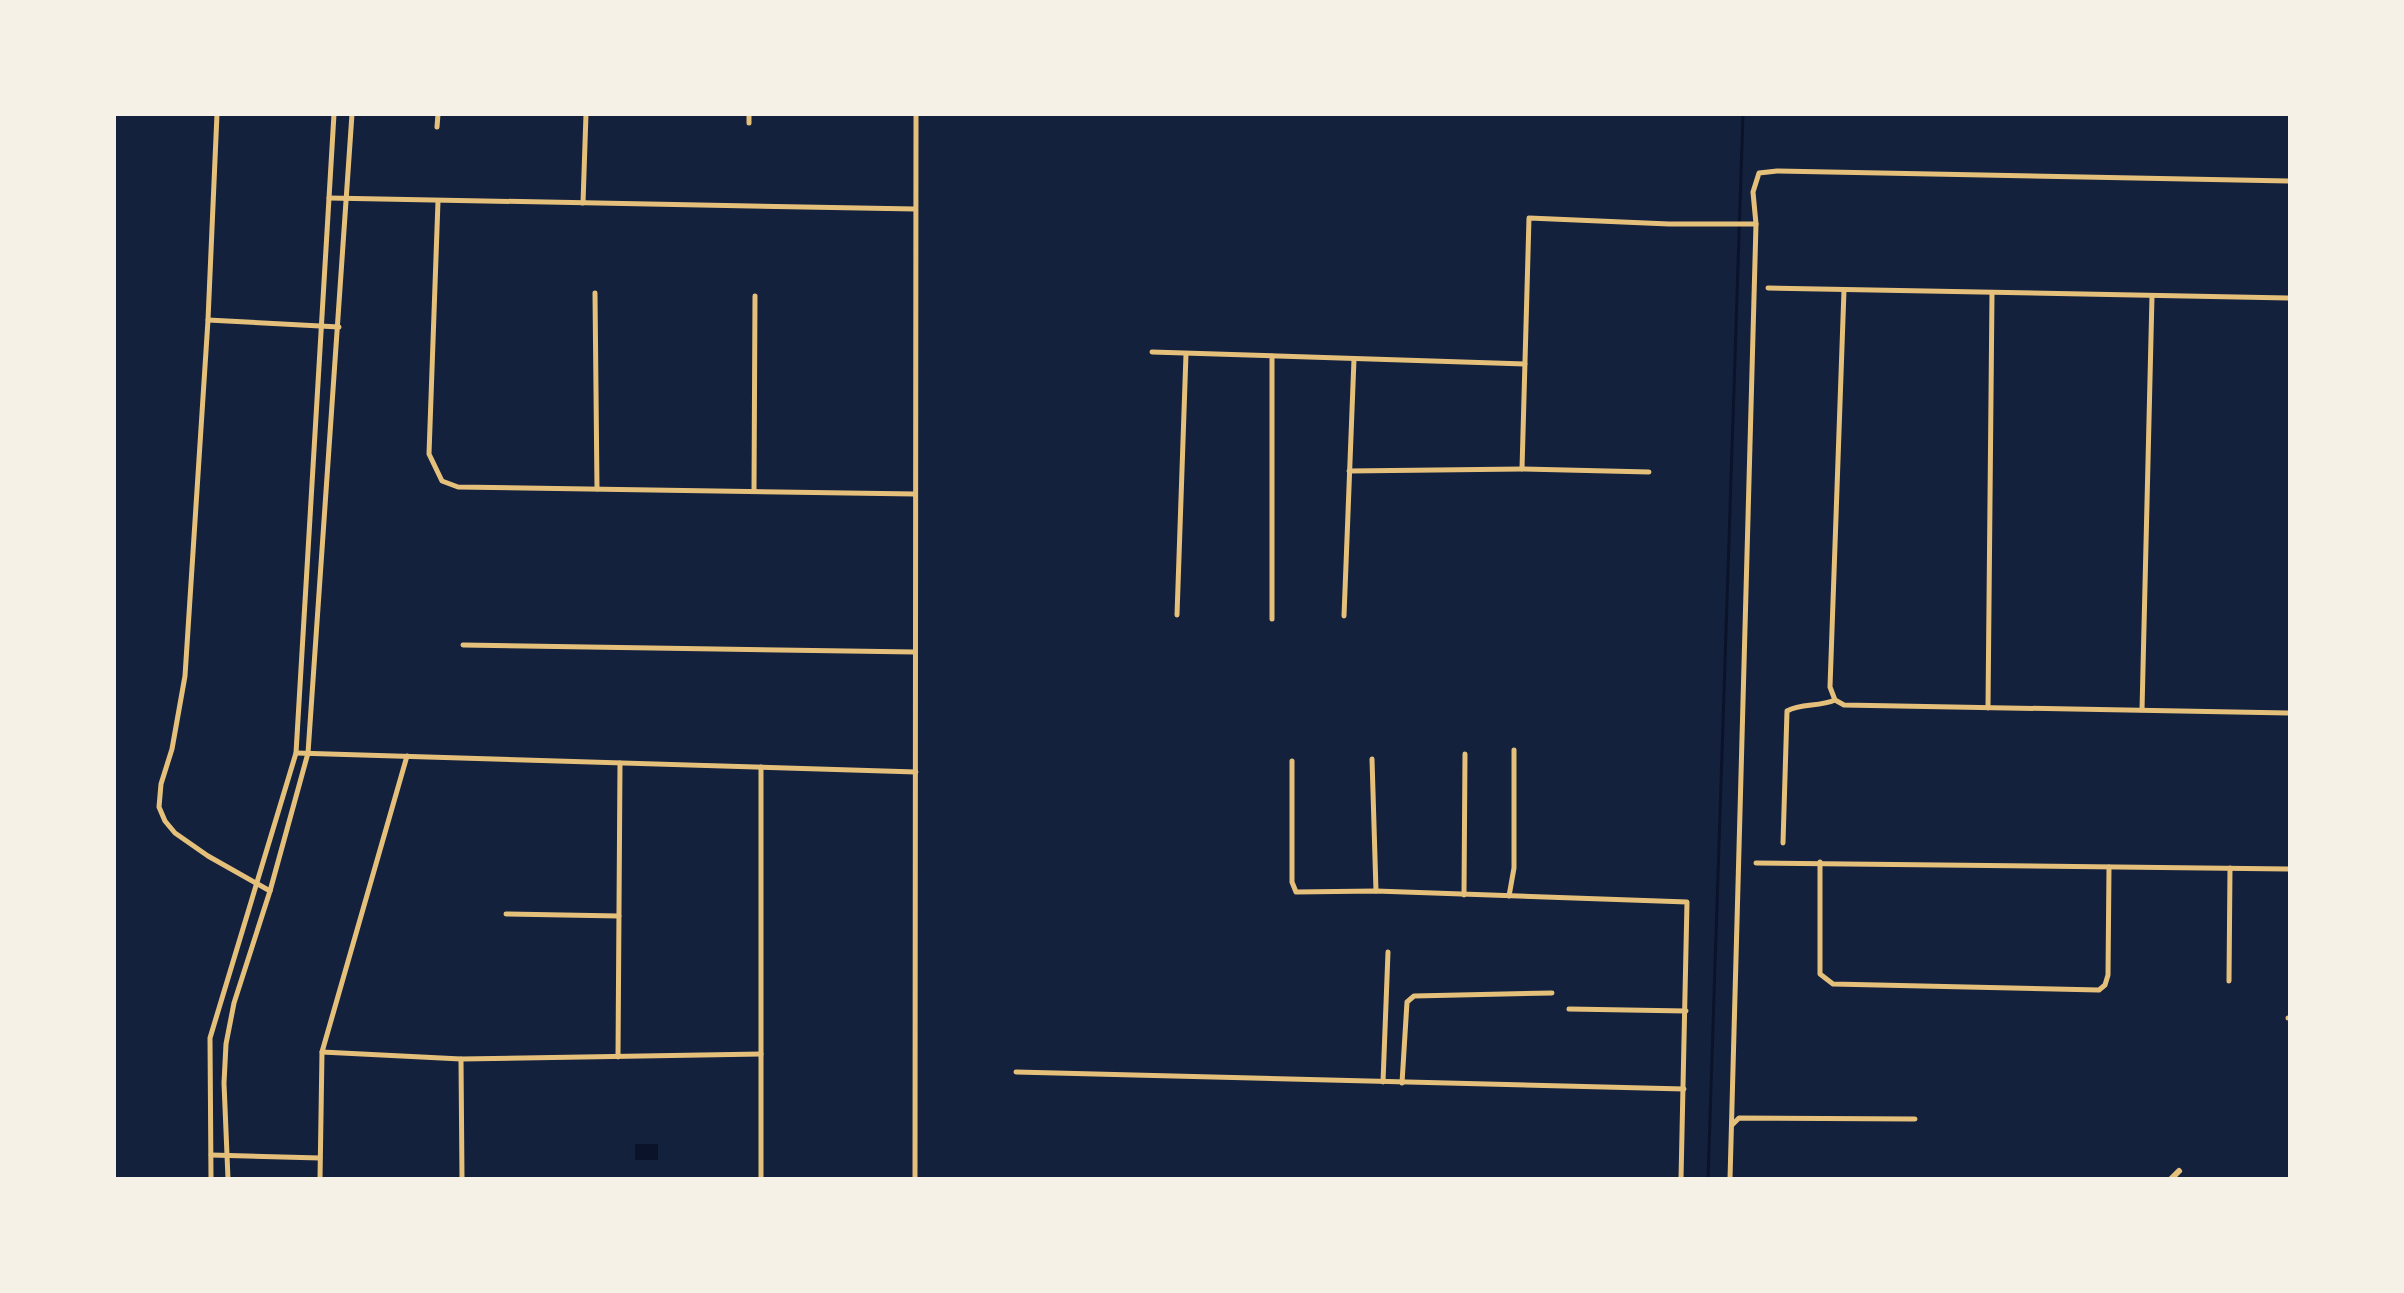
<svg xmlns="http://www.w3.org/2000/svg" width="2404" height="1293" viewBox="0 0 2404 1293" font-family="'Alegreya Sans',sans-serif">
<style>
.water{fill:#0b132b}
.lines{fill:none;stroke-linecap:round;stroke-linejoin:round}
.stream{stroke:#0b132b;stroke-width:3}
.minor{stroke:#e5c07b;stroke-width:5}
.tertiary{stroke:#e5c07b;stroke-width:6}
</style>
<rect width="100%" height="100%" fill="#14213d"/>
<!-- water -->
<rect class="water" x="635" y="1144" width="23" height="16"/>
<g class="lines">
<!-- stream -->
<path class="stream" d="M1708,1179L1743,114"/>
<!-- minor -->
<g class="minor">
<path d="M217,114L208,320L185,676L172,749L161,784L159,807L165,821L175,833L208,856L270,891"/>
<path d="M749,114V123"/>
<path d="M437,127L438,114"/>
<path d="M329,198L915,209"/>
<path d="M438,201L429,454L442,481L458,487L915,494"/>
<path d="M583,203L586,114"/>
<path d="M1768,288L2290,298"/>
<path d="M1844,290L1830,687L1835,700L1844,705L2290,713"/>
<path d="M595,293L597,489"/>
<path d="M208,320L339,327"/>
<path d="M1152,352L1525,364"/>
<path d="M1522,469L1529,218L1669,224H1756"/>
<path d="M1349,471L1522,469L1649,472"/>
<path d="M754,491L755,296"/>
<path d="M1177,615L1186,354"/>
<path d="M1344,616L1354,359"/>
<path d="M1272,619V356"/>
<path d="M463,645L915,652"/>
<path d="M1988,708L1992,293"/>
<path d="M2142,710L2152,296"/>
<path d="M296,753L916,772"/>
<path d="M1372,759L1376,891"/>
<path d="M1292,761V882L1296,892L1376,891L1687,902L1681,1179"/>
<path d="M1783,843L1787,711C1801,703 1819,707 1835,700"/>
<path d="M1820,862V974L1833,984L2099,990L2105,985L2108,975L2109,867"/>
<path d="M1756,863L2290,869"/>
<path d="M1464,895L1465,754"/>
<path d="M1509,896L1514,868V750"/>
<path d="M506,914L619,916"/>
<path d="M2229,981L2230,868"/>
<path d="M1569,1009L1686,1011"/>
<path d="M2288,1018H2290"/>
<path d="M322,1052L461,1059L761,1054"/>
<path d="M618,1057L620,763"/>
<path d="M461,1059L462,1179"/>
<path d="M1016,1072L1684,1089"/>
<path d="M1383,1082L1388,952"/>
<path d="M1402,1083L1407,1002L1414,996L1552,993"/>
<path d="M1732,1125L1739,1118L1915,1119"/>
<path d="M211,1155L320,1158"/>
<path d="M211,1179L210,1038L296,753L334,114"/>
<path d="M228,1179L224,1083L226,1044L234,1003L270,891L308,753L352,114"/>
<path d="M320,1179L322,1052L407,756"/>
<path d="M761,1179V767"/>
<path d="M915,1179L916,114"/>
<path d="M1730,1179L1756,224L1753,192L1759,173L1777,171L2290,181"/>
</g>
<!-- tertiary -->
<path class="tertiary" d="M2171,1179L2179,1171"/>
</g>
<!-- border -->
<rect width="2404" height="1293" fill="none" stroke="#f6f1e7" stroke-width="232"/>
</svg>
